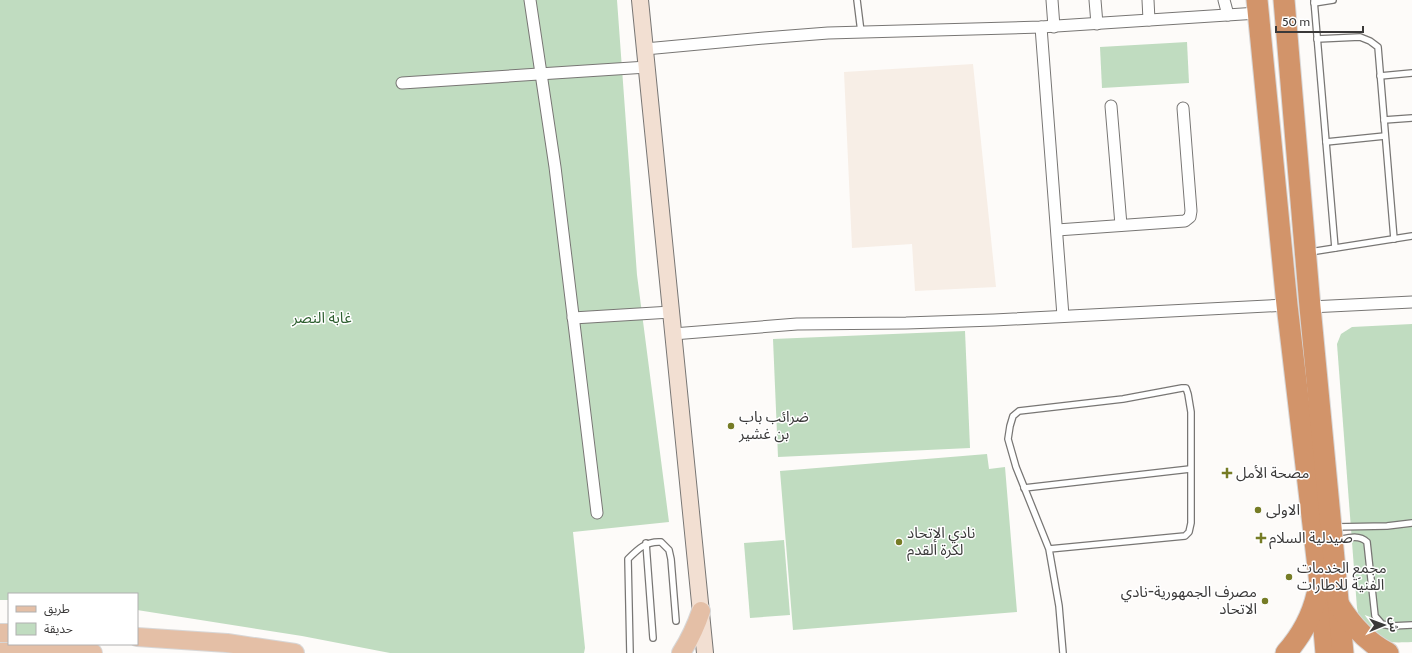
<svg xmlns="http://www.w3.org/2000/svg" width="1412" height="653" viewBox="0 0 1412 653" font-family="Cabin,'Noto Sans Arabic',sans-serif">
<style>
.built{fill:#f7eee6}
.green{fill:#c0dcc0}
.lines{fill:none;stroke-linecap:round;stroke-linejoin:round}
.lane-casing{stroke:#787674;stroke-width:8}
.street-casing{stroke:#787674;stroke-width:13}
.secondary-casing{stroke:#787674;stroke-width:18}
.primary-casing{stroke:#d8d7d7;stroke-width:20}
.highway-casing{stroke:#d8d7d7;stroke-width:23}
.lane{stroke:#fff;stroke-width:5.5}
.street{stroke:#fff;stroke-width:11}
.secondary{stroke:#f2dfd2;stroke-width:16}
.primary{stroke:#e4bfa6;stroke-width:18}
.highway{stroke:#d2946a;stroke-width:21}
.poi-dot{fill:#767c26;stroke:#fff;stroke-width:1.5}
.labels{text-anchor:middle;stroke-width:3;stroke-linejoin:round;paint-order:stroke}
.park-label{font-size:15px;fill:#2d5e2f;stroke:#fff}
.poi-label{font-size:15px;fill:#3a3939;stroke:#fff;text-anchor:start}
</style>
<rect width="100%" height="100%" fill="#fdfbf9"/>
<!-- built -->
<path class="built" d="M973,64L996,287L915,291L912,244L852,248L844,72Z"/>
<!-- green -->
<g class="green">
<path d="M0,0H617L637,275L669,522L573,532L585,648L584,653H390L302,636L137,610V594H9V600H0Z"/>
<path d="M1187,42L1189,83L1102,88L1100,47Z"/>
<path d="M1412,324V642C1389,643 1381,643 1362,630L1357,608L1337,344L1341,334L1352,327Z"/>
<path d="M965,331L970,448L778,457L773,339Z"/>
<path d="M987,454L989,469L1005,467L1017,612L793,630L780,471Z"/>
<path d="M784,540L790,615L750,618L744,543Z"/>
</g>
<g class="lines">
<!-- lane casing -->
<g class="lane-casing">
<g id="lane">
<path d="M857,0L861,32"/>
<path d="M1314,0L1335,248"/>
<path d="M1314,3L1333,0"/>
<path d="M1317,39L1360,37L1370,41L1378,47L1394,239"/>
<path d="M1380,76L1412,73"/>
<path d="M1384,120L1412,118"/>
<path d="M1326,142L1385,136"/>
<path d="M1310,252L1412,236"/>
<path d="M1024,488L1190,469"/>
<path d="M1334,527L1387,526L1412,523"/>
<path d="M1337,540C1347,538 1359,534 1367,542L1375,616L1382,624L1391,626L1412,625"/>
<path d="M646,543L653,638"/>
<path d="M1049,549L1185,536L1189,532L1191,523V412L1188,394L1186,388H1182L1123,399L1019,411L1013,416L1010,426L1008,439L1016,467L1049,549L1059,606L1063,653"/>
<path d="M630,653L628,559C638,549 646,541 661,542L669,550L671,559L676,621"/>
</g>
</g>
<!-- street casing -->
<g class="street-casing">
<g id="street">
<path d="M530,0L555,167L597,513"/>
<path d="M1052,0L1054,27"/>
<path d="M1095,0L1097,24"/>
<path d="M1148,0L1149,20"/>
<path d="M1224,0L1228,15"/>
<path d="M1041,27L1063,316"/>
<path d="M645,49L764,38L828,33L1041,27L1258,13"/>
<path d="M402,83L647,67"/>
<path d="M1111,106L1121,225"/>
<path d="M1057,230L1185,221L1190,217L1191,211L1183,108"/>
<path d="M1310,307L1412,302"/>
<path d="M573,318L671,312"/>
<path d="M673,334L797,324L906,323L994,320L1287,305"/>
</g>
</g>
<!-- secondary casing -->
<g class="secondary-casing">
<path id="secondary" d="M640,0L705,653"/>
</g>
<!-- primary casing -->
<g class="primary-casing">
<g id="primary">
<path d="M0,633H9"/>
<path d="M137,637L227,643L295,653"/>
<path d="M0,652L56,651L93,653"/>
<path d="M681,653C690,639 696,626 701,611"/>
</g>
</g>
<!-- highway casing -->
<g class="highway-casing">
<g id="highway">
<path d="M1257,0L1287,305L1320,584L1326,653"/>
<path d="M1284,0L1310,307L1343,653"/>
<path d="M1339,605C1352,626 1367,642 1388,653"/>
<path d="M1286,653C1301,636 1312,616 1317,594"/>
</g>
</g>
<!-- lane -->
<use href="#lane" class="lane"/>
<!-- street -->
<use href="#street" class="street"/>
<!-- secondary -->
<use href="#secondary" class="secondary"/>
<!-- primary -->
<use href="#primary" class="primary"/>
<!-- highway -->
<use href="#highway" class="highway"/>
</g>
<!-- markers -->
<g class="poi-dot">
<circle cx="731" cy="426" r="4"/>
<path d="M1225 467h4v4h4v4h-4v4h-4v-4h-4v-4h4z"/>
<circle cx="1258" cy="510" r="4"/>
<path d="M1259 532h4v4h4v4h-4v4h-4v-4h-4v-4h4z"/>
<circle cx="899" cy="542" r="4"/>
<circle cx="1289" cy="577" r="4"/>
<circle cx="1265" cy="601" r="4"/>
</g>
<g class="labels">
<!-- park labels -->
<g class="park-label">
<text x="322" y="323">غابة النصر</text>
</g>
<!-- poi labels -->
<g class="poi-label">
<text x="739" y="422">ضرائب باب<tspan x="739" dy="17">بن غشير</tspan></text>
<text x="1236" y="478">مصحة الأمل</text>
<text x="1266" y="515">الاولى</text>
<text x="907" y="538">نادي الإتحاد<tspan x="907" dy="17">لكرة القدم</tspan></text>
<text x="1269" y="543">صيدلية السلام</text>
<text x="1297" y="573">مجمع الخدمات<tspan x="1297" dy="17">الفنية للاطارات</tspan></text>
<text x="1257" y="597" text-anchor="end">مصرف الجمهورية-نادي<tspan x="1257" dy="17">الاتحاد</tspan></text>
</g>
</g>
<!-- legend -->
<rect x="8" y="593" width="130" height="52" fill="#ffffff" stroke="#b0b0b0"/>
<rect x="16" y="606" width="20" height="6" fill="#e4bfa6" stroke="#b0b0b0"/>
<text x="44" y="613" font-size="12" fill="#3a3939">طريق</text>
<rect x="16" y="623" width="20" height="12" fill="#c0dcc0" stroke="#b0b0b0"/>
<text x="44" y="633" font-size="12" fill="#3a3939">حديقة</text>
<!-- north arrow -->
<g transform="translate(1384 625) rotate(89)" stroke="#ffffff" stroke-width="3" paint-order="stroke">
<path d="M0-3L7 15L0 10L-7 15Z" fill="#3a3939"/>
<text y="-6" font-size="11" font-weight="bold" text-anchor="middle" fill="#3a3939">ش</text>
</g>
<!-- scale -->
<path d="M1276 26v6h87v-6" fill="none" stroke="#3a3939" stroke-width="2"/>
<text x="1282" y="26" font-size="12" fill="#3a3939" stroke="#ffffff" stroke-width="3" paint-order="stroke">50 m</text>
</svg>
